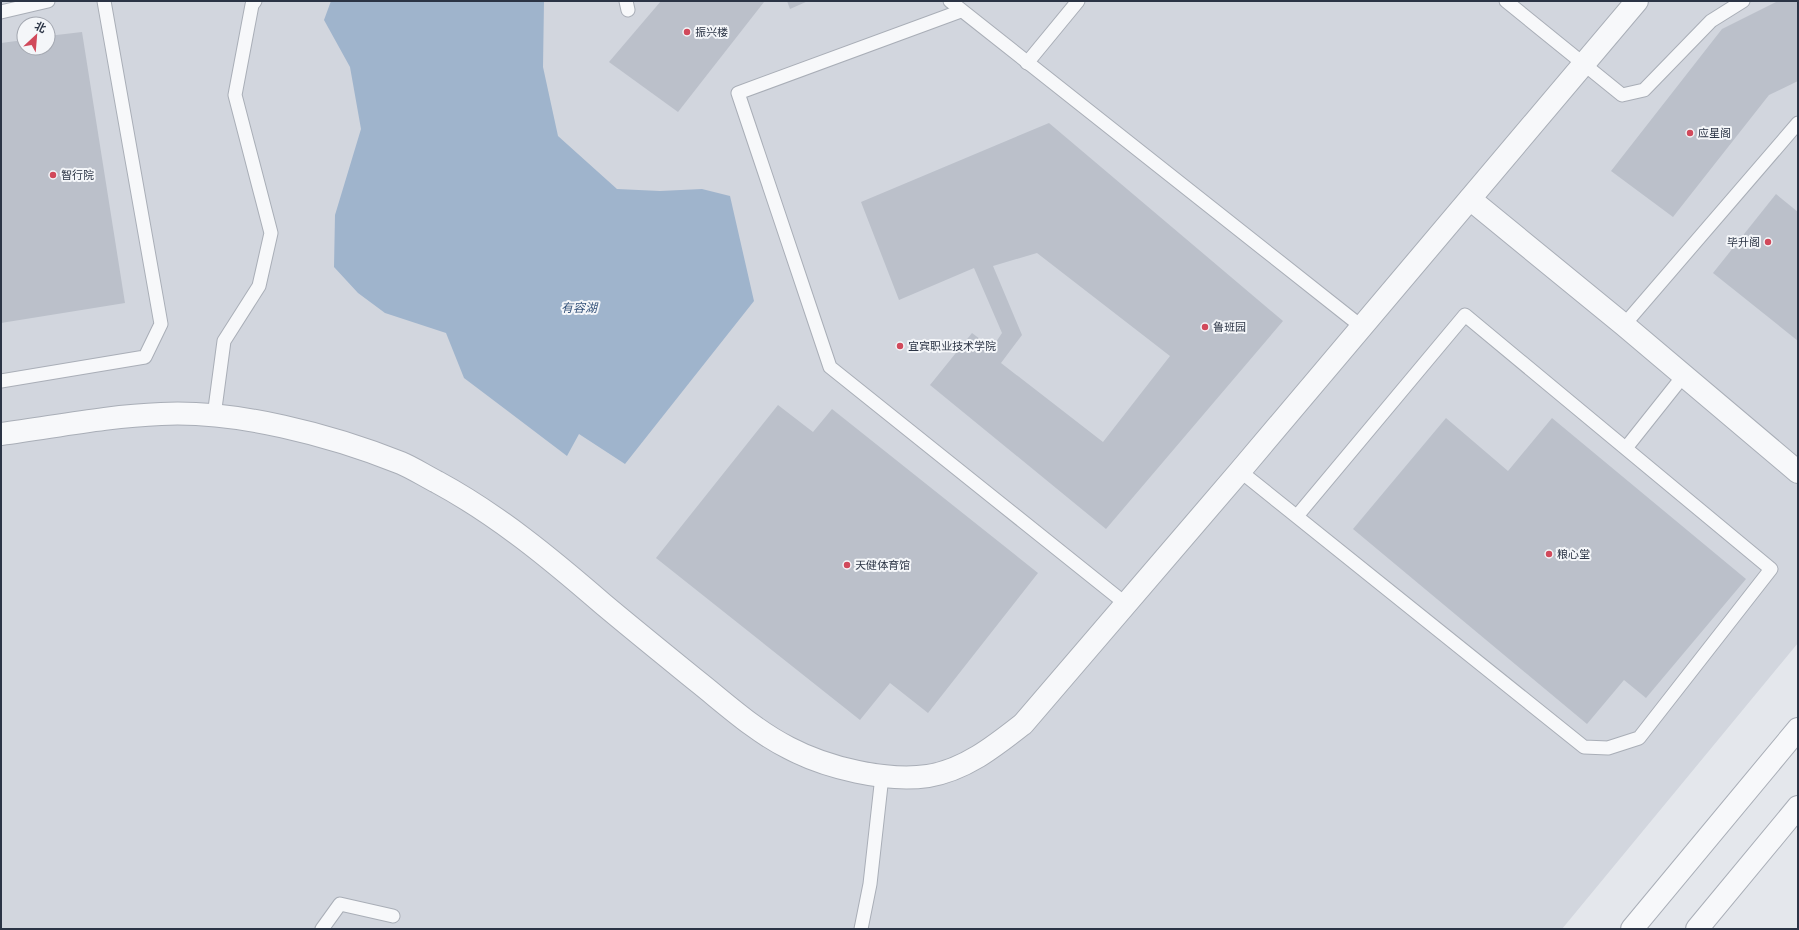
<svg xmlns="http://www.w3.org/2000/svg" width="1799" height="930" viewBox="0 0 1799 930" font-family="'Fira Sans','Noto Sans SC',sans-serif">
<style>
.built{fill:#d2d6de;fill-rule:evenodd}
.water{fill:#9fb4cc}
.building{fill:#bbc0ca;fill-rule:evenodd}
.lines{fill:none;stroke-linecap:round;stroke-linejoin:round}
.service-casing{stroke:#a9aeb7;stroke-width:15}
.minor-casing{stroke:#a9aeb7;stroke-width:24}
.tertiary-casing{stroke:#a9aeb7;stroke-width:24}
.service{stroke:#f7f8fa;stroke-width:13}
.minor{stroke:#f7f8fa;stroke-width:22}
.tertiary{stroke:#f7f8fa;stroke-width:22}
.poi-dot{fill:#d1495b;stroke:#f4f6f9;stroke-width:1.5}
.labels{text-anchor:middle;stroke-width:4;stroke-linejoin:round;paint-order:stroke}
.poi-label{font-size:11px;fill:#2b3445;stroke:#f4f6f9;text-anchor:start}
.water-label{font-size:12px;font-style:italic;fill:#34527a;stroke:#f4f6f9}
</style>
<rect width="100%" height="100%" fill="#e4e7ec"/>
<!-- built -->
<path class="built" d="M1,1H1798V643L1562,929H1ZM24,24H48V48H24Z"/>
<!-- water -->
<path class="water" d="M331,1H544L543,67L558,136L617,189L660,191L702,189L730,196L754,301L625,464L579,434L567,456L464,378L446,333L385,313L358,293L334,267L335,215L361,129L350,67L324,20Z"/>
<!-- building -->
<g class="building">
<path d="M661,1L764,2L678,112L609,62Z"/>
<path d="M787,1H808L790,9Z"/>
<path d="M1778,1H1798V81L1769,95L1673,217L1611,171L1722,29Z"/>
<path d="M82,32L125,303L1,323V43L24,40V48H48V36Z"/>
<path d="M1049,123L1283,321L1106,529L930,385L972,333L992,348L1002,333L974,268L899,300L861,202ZM1037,253L1170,356L1103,442L1001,363L1022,335L993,266Z"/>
<path d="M1776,194L1798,212V341L1713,273Z"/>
<path d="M778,405L813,432L832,409L1038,573L928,713L890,683L860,720L656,558Z"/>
<path d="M1446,418L1508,471L1552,418L1746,579L1646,698L1624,680L1587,724L1353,529Z"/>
</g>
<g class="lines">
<!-- service casing -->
<g class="service-casing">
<g id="service">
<path d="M626,1L628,10"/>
<path d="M950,1L1362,327"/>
<path d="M1506,1L1622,95L1644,90L1711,21L1743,1"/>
<path d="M961,11L738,93L830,367L1126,604"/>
<path d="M1,12L48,1"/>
<path d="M1027,63L1078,1"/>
<path d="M1624,325L1798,123"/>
<path d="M1,381L145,357L161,324L104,1"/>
<path d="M214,416L224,341L259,286L271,233L235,95L252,5L255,1"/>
<path d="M1626,448L1684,375"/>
<path d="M1240,471L1584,747L1608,748L1639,738L1771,569L1465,315L1297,516"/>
<path d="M322,929L340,904L393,916"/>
<path d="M861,929L870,884L882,776"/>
</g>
</g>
<!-- minor casing -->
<g class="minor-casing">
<g id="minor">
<path d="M1470,199L1624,325L1798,472"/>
<path d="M1,434C54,427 107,416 161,414C236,410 331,435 401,463C413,468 425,476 437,482C498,515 551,559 603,604C634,630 665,655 697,681C726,704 755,731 789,748C827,768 886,782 928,776C965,770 995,746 1023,724L1240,471L1637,1"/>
</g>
</g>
<!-- tertiary casing -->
<g class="tertiary-casing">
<g id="tertiary">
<path d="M1632,929L1798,729"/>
<path d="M1697,929L1798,807"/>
</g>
</g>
<!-- service -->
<use href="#service" class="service"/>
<!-- minor -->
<use href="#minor" class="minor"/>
<!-- tertiary -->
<use href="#tertiary" class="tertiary"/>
</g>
<!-- markers -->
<g class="poi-dot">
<circle cx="687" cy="32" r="4"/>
<circle cx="1690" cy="133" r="4"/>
<circle cx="53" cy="175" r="4"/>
<circle cx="1768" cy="242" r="4"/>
<circle cx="1205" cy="327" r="4"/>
<circle cx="900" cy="346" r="4"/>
<circle cx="1549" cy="554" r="4"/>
<circle cx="847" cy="565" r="4"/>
</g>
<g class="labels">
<!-- poi labels -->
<g class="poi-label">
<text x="695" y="36">振兴楼</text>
<text x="1698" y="137">应星阁</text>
<text x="61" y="179">智行院</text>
<text x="1760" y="246" text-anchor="end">毕升阁</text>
<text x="1213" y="331">鲁班园</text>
<text x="908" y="350">宜宾职业技术学院</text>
<text x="1557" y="558">粮心堂</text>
<text x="855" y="569">天健体育馆</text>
</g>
<!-- water labels -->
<g class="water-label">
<text x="579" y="312">有容湖</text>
</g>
</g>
<!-- border -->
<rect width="1799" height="930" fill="none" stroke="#2b3445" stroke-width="4"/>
<!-- north arrow -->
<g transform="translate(36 36) rotate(26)"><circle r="19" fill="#f4f6f9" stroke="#a4a8b1"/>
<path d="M0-3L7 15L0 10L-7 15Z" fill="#d1495b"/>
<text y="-6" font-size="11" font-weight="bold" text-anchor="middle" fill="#2b3445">北</text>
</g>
</svg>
